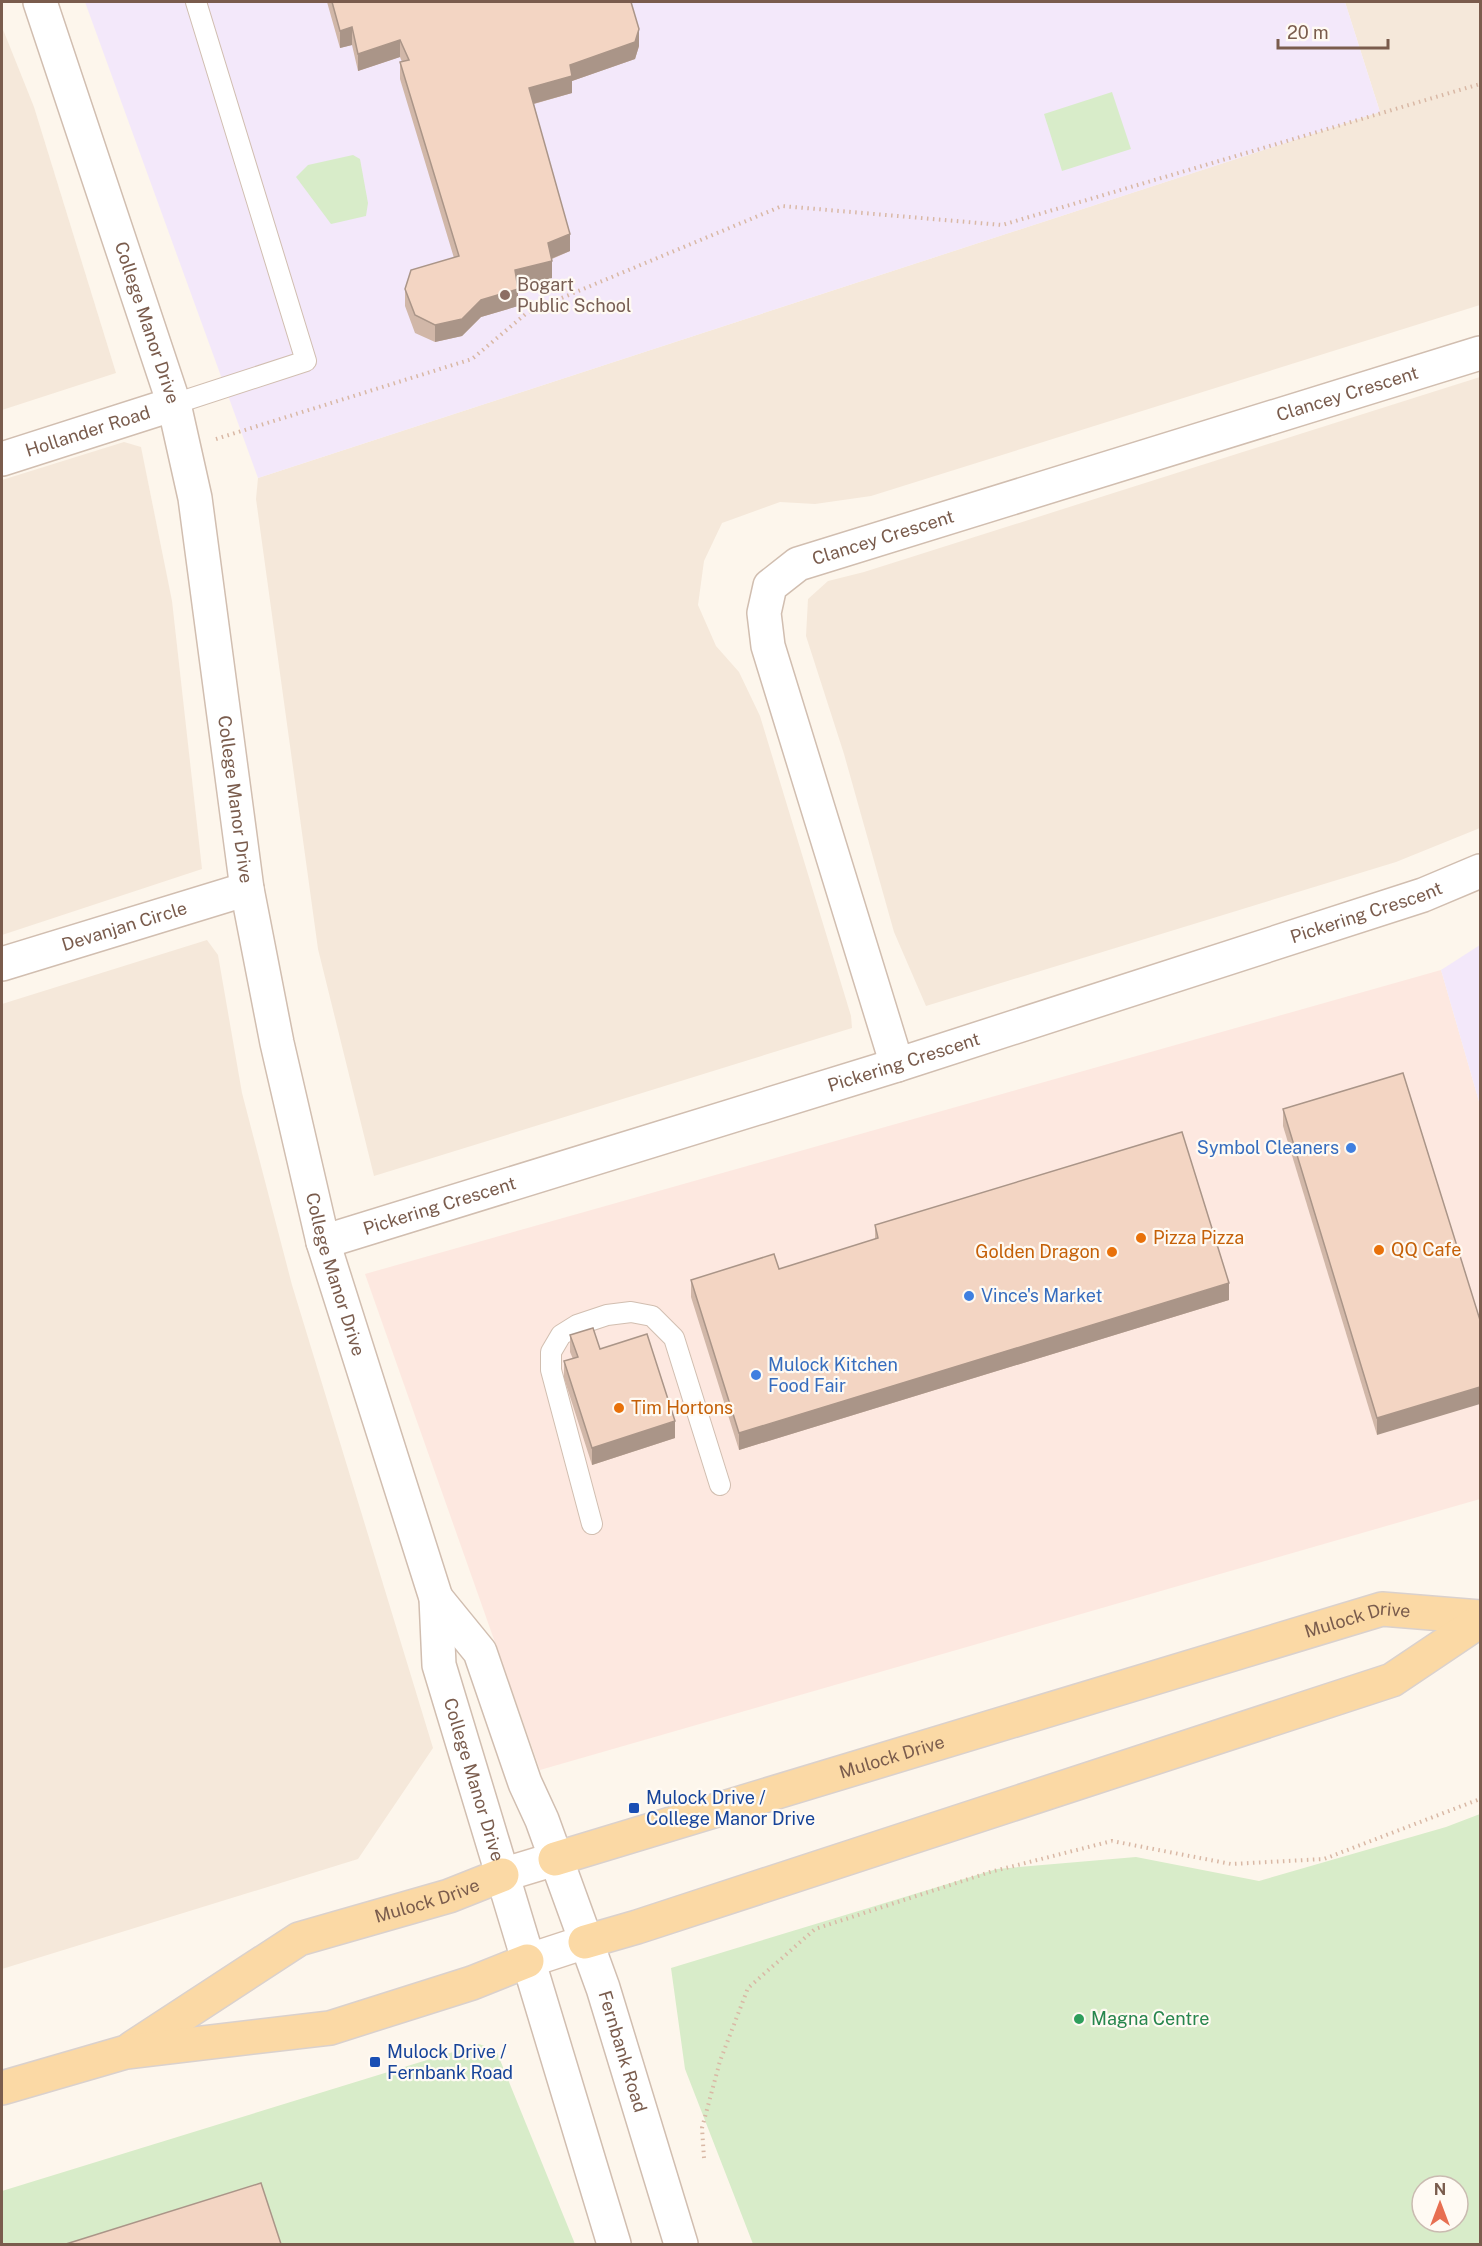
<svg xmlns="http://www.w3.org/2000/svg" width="1482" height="2246" viewBox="0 0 1482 2246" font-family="'Public Sans',sans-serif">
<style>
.residential{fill:#f5e8da}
.commercial{fill:#fde8e0}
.education{fill:#f3e8fa}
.green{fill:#d8ecc9;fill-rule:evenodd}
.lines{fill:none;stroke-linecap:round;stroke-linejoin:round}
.lane-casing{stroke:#d1beb0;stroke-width:22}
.street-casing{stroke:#d1beb0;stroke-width:36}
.secondary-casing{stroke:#d6c0b0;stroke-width:36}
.primary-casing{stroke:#dad1cd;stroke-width:36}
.path{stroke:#d9b8a5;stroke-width:4;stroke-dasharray:1.5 4.5;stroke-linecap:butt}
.lane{stroke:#fff;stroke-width:20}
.street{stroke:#fff;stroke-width:33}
.secondary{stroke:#fff;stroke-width:33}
.primary{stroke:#fbd9a5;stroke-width:33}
.wall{fill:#d1b7a8}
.shaded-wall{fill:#aa9588}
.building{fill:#f3d5c3;stroke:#aa9588;stroke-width:1.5}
.education-dot{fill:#8d6e63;stroke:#fffaf3;stroke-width:2}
.shop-dot{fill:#3f7fe0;stroke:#fffaf3;stroke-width:2}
.food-dot{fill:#e8710a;stroke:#fffaf3;stroke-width:2}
.transit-dot{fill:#1a4fb4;stroke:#fffaf3;stroke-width:2}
.leisure-dot{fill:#2e9e5b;stroke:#fffaf3;stroke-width:2}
.labels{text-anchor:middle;stroke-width:4.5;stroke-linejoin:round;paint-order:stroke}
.education-label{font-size:18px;fill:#785e54;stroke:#fffaf3;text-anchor:start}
.street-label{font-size:18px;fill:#7a5c4d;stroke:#fffaf3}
.shop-label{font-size:18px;fill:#366cbe;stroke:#fffaf3;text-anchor:start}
.food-label{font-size:18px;fill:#c56008;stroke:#fffaf3;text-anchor:start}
.transit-label{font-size:18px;fill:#164399;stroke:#fffaf3;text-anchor:start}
.leisure-label{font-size:18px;fill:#27864d;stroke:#fffaf3;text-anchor:start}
</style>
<rect width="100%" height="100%" fill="#fdf6ec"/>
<!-- residential -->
<g class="residential">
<path d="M1345,2H1480V305L871,496L815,504L780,502L722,523L704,561L698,605L716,646L739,672L760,716L851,1016L852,1028L374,1176L318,949L256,499L258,478L1380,112Z"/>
<path d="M2,27L34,107L116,373L2,410Z"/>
<path d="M1480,377V828L1396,862L926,1006L894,932L844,754L806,636L808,599L828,581L864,572Z"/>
<path d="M124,442L141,447L172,601L202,869L2,935V480Z"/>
<path d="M207,940L218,955L242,1093L292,1285L433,1748L358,1859L2,1969V1004Z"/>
</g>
<!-- commercial -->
<path class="commercial" d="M1441,970L1480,1105V1499L540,1770L365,1274Z"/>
<!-- education -->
<g class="education">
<path d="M85,2H1345L1380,112L258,478Z"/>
<path d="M1480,945V1105L1441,970Z"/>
</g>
<!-- green -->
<g class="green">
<path d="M1112,92L1131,149L1062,171L1044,114Z"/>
<path d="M353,155L360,159L368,203L366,216L331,224L296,177L308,165Z"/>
<path d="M1480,1814V2244H753L685,2069L671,1968L997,1869L1136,1857L1259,1881L1446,1827ZM1422,2186H1458V2222H1422Z"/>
<path d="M479,2044L496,2050L575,2244H2V2191Z"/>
</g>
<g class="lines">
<!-- lane casing -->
<g class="lane-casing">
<g id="lane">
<path d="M174,404L306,361L196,2"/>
<path d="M592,1524L551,1370V1352L561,1335L577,1325L607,1315L631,1312L652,1316L674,1338L720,1485"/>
</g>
</g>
<!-- street casing -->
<g class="street-casing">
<g id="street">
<path id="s1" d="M40,2L174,404L195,498L247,889L277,1043L323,1242L436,1598L439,1665L614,2244"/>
<path id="s2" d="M2,459L174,404"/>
<path id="s3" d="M2,964L247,889"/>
<path id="s4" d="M897,1065L768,646L764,613L770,586L798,564L1480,353"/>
<path id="s5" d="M323,1242L897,1065L1423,895L1480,871"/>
<path id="s6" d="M436,1598L480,1652L525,1783L542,1820L603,1988L681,2244"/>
</g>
</g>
<!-- secondary casing -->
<g class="secondary-casing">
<g id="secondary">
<path d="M502,1875L555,1859"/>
<path d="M527,1961L585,1942"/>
</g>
</g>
<!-- primary casing -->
<g class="primary-casing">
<g id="primary">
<path id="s7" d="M555,1859L1382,1609L1480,1617"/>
<path d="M585,1942L637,1927L1392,1680L1480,1621"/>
<path id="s8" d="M132,2048L299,1939L449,1896L502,1875"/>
<path d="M2,2088L126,2052L330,2028L472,1983L527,1961"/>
</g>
</g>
<!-- path -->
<g class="path">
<path d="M216,439L472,359L528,312L782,206L1002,225L1480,84"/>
<path d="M704,2158L702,2128L720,2061L748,1988L815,1929L990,1872L1112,1841L1231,1864L1324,1859L1480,1799"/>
</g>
<!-- lane -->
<use href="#lane" class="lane"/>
<!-- street -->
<use href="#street" class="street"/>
<!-- secondary -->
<use href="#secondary" class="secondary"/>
<!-- primary -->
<use href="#primary" class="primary"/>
</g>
<!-- wall -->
<g class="wall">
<path d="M327,2H631L639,46L635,59L572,81V93L534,104L570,251L552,259V278L518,287V306L481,317L462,336L435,342L415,333L405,306V289L454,258L400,79V62H402L400,57L358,71L352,45L340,48Z"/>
<path d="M1403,1073L1377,1435L1283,1126V1109Z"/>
<path d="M875,1225L1229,1300L739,1450L691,1297V1280L779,1269L875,1239Z"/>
<path d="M570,1335L600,1349L675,1438L592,1465L564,1378V1361L573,1359L570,1352Z"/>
</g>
<!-- shaded-wall -->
<g class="shaded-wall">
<path d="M352,27V45L340,48V31Z"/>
<path d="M639,29V46L635,59L572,81V93L529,105V88L570,65Z"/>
<path d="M400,40V57L358,71V54Z"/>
<path d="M570,234V251L548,260V243Z"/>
<path d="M552,261V278L515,287V270Z"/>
<path d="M518,289V306L481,317L462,336L435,342V325L481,300Z"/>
<path d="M1229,1283V1300L739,1450V1433Z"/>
<path d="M1480,1387V1404L1377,1435V1418Z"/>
<path d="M675,1421V1438L592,1465V1448Z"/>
</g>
<!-- building -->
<g class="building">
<path d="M332,2H631L639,29L635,42L570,65L572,76L529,88L570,234L548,243L552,261L515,270L518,289L481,300L462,319L435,325L415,315L405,289L411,270L459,256L400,62L409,60L400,40L358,54L352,27L340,31Z"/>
<path d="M1403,1073L1480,1320V1387L1377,1418L1283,1109Z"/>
<path d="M1182,1132L1229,1283L739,1433L691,1280L774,1254L779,1269L878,1238L875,1225Z"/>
<path d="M593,1328L600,1349L647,1334L675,1421L592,1448L564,1361L578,1357L570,1335Z"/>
<path d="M261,2183L281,2244H66Z"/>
</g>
<!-- markers -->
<circle class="education-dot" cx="505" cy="295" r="6"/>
<g class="shop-dot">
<circle cx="1351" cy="1148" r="6"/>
<circle cx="969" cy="1296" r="6"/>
<circle cx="756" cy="1375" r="6"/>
</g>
<g class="food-dot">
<circle cx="1141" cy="1238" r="6"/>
<circle cx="1379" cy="1250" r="6"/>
<circle cx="1112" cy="1252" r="6"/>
<circle cx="619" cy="1408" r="6"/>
</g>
<g class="transit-dot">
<rect x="628" y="1802" width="12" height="12" rx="3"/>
<rect x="369" y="2056" width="12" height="12" rx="3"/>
</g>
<circle class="leisure-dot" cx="1079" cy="2019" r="6"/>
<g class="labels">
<!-- education labels -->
<g class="education-label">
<text x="517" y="291">Bogart<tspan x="517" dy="21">Public School</tspan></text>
</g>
<!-- street labels -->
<g class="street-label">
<text dy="6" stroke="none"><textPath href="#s1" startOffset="338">College Manor Drive</textPath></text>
<text dy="6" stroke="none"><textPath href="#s4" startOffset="1110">Clancey Crescent</textPath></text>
<text dy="6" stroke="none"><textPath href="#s2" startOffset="90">Hollander Road</textPath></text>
<text dy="6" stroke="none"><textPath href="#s4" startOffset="624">Clancey Crescent</textPath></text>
<text dy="6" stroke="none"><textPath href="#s1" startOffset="824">College Manor Drive</textPath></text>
<text dy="6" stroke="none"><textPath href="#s5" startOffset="1094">Pickering Crescent</textPath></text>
<text dy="6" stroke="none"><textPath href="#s3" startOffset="128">Devanjan Circle</textPath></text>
<text dy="6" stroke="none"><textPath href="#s5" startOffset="608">Pickering Crescent</textPath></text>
<text dy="6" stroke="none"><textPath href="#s5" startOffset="122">Pickering Crescent</textPath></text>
<text dy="6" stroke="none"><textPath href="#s1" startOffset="1310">College Manor Drive</textPath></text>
<text dy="6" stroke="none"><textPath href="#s7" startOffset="838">Mulock Drive</textPath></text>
<text dy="6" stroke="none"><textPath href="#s7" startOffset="352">Mulock Drive</textPath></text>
<text dy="6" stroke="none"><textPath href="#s1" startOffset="1836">College Manor Drive</textPath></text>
<text dy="6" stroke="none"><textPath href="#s8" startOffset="333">Mulock Drive</textPath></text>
<text dy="6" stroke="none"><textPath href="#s6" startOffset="494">Fernbank Road</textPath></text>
</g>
<!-- shop labels -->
<g class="shop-label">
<text x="1339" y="1154" text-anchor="end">Symbol Cleaners</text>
<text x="981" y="1302">Vince's Market</text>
<text x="768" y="1371">Mulock Kitchen<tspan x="768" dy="21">Food Fair</tspan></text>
</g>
<!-- food labels -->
<g class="food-label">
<text x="1153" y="1244">Pizza Pizza</text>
<text x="1391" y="1256">QQ Cafe</text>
<text x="1100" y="1258" text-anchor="end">Golden Dragon</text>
<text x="631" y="1414">Tim Hortons</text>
</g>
<!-- transit labels -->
<g class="transit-label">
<text x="646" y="1804">Mulock Drive /<tspan x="646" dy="21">College Manor Drive</tspan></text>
<text x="387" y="2058">Mulock Drive /<tspan x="387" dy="21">Fernbank Road</tspan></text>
</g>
<!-- leisure labels -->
<g class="leisure-label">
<text x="1091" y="2025">Magna Centre</text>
</g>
</g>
<!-- border -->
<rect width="1482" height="2246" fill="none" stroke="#7a5c4d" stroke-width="6"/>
<!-- north arrow -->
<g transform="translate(1440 2204)"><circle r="28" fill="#fffaf3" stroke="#cabbb1" stroke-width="1.5"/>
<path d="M0-4.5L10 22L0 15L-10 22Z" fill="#e76f51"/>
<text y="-9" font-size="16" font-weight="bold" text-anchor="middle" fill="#7a5c4d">N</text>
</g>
<!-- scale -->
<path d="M1278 39v9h110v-9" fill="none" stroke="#7a5c4d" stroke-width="3"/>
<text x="1287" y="39" font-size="18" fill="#7a5c4d" stroke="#fffaf3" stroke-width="4.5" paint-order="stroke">20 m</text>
</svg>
